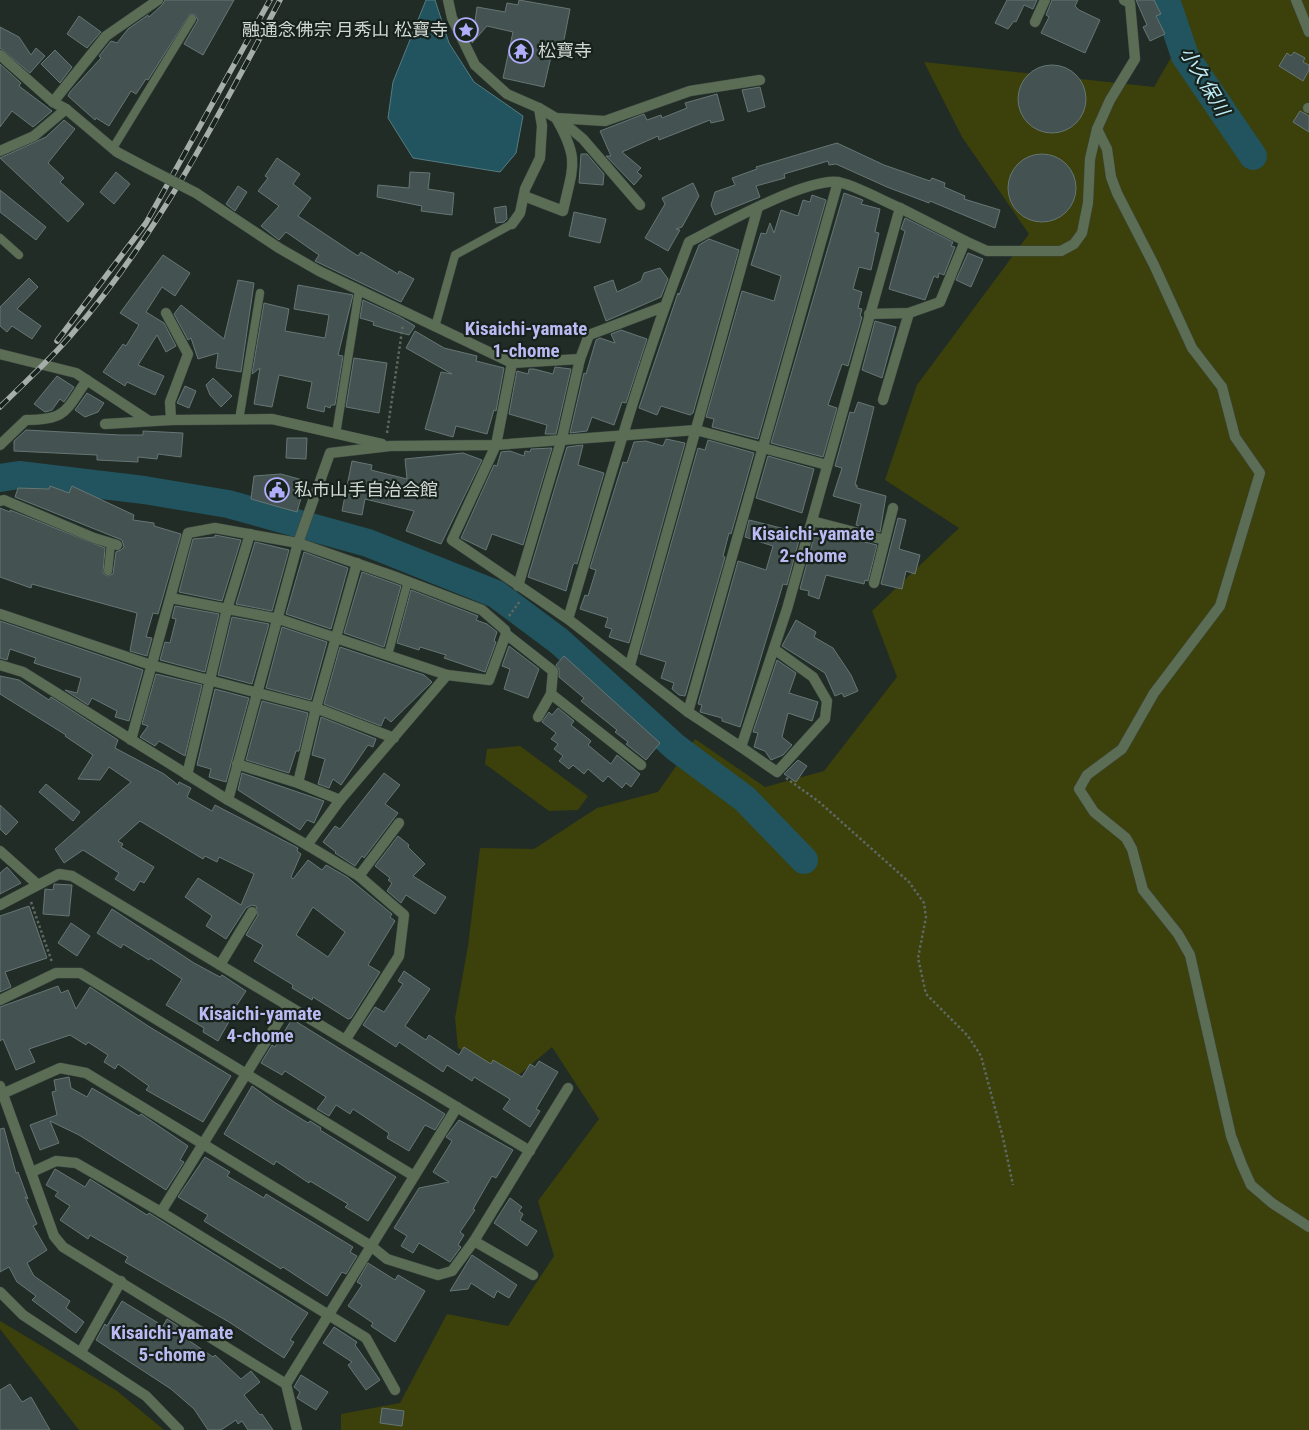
<svg xmlns="http://www.w3.org/2000/svg" width="1309" height="1430" viewBox="0 0 1309 1430" font-family="'Roboto Condensed','Noto Sans JP',sans-serif">
<style>
.green{fill:#3c400a}
.water{fill:#21545e;stroke:#567c81}
.lines{fill:none;stroke-linecap:round;stroke-linejoin:round}
.river{stroke:#21545e;stroke-width:28}
.building{fill:#445351;stroke:#667674;fill-rule:evenodd}
.service-casing{stroke:#3d4842;stroke-width:9}
.minor-casing{stroke:#3d4842;stroke-width:11}
.path{stroke:#5e6862;stroke-width:2.5;stroke-dasharray:2.5 2.5;stroke-linecap:butt}
.service{stroke:#5c6d56;stroke-width:8}
.minor{stroke:#5c6d56;stroke-width:10}
.rail-casing{stroke:#a6aea9;stroke-width:5.5}
.rail{stroke:#17221d;stroke-width:4;stroke-dasharray:11;stroke-linecap:butt}
.minor-bridge-casing{stroke:#3d4842;stroke-width:11;stroke-linecap:butt}
.minor-bridge{stroke:#5c6d56;stroke-width:10}
.labels{text-anchor:middle;stroke-width:4.5;stroke-linejoin:round;paint-order:stroke}
.poi-label{font-size:18px;fill:#d1d8d4;stroke:#17221d;text-anchor:start}
.water-label{font-size:19px;font-style:italic;fill:#bfedf7;stroke:#17221d}
.neighbourhood-label{font-size:19px;font-weight:bold;fill:#bbbaf3;stroke:#17221d}
</style>
<rect width="100%" height="100%" fill="#212c26"/>
<!-- green -->
<g class="green">
<path d="M1170,0H1309V1430H341V1414L400,1403L447,1314L508,1326L554,1256L538,1201L599,1119L552,1047L514,1079L458,1048L455,1018L468,946L480,848L534,849L597,808L658,792L695,739L765,787L824,771L897,677L872,611L959,528L885,480L917,385L1029,234L962,137L924,62L1154,87L1187,30Z"/>
<path d="M520,746L588,796L578,810L549,811L485,764L487,749Z"/>
<path d="M0,1321L117,1391L164,1430H79L0,1329Z"/>
</g>
<!-- water -->
<path class="water" d="M426,0H435L449,43L474,82L523,116L516,153L500,172L413,158L388,118L393,82Z"/>
<g class="lines">
<!-- river -->
<g class="river">
<path d="M1166,0L1185,56L1253,156"/>
<path d="M0,478L19,475L144,490L228,504L368,543L496,594L559,641L675,747L745,799L804,860"/>
</g>
</g>
<!-- building -->
<g class="building">
<path d="M165,0H234L203,55L184,44L198,20L195,15L190,14L148,80L146,79L136,94L131,91L109,126L96,118L95,120L68,96L70,92L101,58L99,56L111,41L117,43L128,29L148,15L149,17L162,5Z"/>
<path d="M519,0L570,9L562,50L553,48L544,87L503,78L513,32L487,26L472,43L477,7L505,12L507,3L518,5Z"/>
<path d="M1007,0H1037L1033,9L1024,5L1016,22L1014,21L1008,29L995,23Z"/>
<path d="M1052,0H1078L1075,6L1079,10L1100,20L1085,53L1041,33L1049,17L1046,15Z"/>
<path d="M1136,0H1154L1161,14L1156,16L1165,34L1150,41L1143,27L1147,25Z"/>
<path d="M79,16L101,32L87,48L67,34Z"/>
<path d="M0,27L19,37L31,55L36,48L45,56L30,73L0,48Z"/>
<path d="M55,50L72,67L60,83L41,64Z"/>
<path d="M1294,52L1305,58L1303,62L1309,65V70L1303,81L1279,66L1287,53L1291,56Z"/>
<path d="M0,64L21,83L19,86L52,111L33,127L12,111L0,127Z"/>
<circle cx="1052" cy="99" r="34"/>
<path d="M760,87L765,107L748,112L742,90Z"/>
<path d="M717,94L724,120L711,123L710,120L659,140L658,136L622,152L641,168L637,172L642,176L634,185L606,156H611L600,131L644,114L647,120L661,115L662,118L687,108L685,103Z"/>
<path d="M1300,111L1309,116V132L1293,122Z"/>
<path d="M64,120L75,129L48,163L64,178L60,182L84,204L68,222L0,158L46,137Z"/>
<path d="M837,143L884,165L930,181L932,178L945,183L944,187L965,196L964,199L1000,210L995,228L930,201L929,203L887,187L836,164L829,165L828,161L784,174L785,178L756,186L760,197L715,215L711,205L715,192L735,185L732,178L757,169L756,167Z"/>
<path d="M581,154H587L604,174L603,185L579,183Z"/>
<circle cx="1042" cy="188" r="34"/>
<path d="M277,158L300,174L293,184L311,198L298,216L358,256L361,252L398,274L399,271L414,279L401,302L315,261L319,255L286,232L279,240L261,226L279,206L258,191L268,178L265,176Z"/>
<path d="M116,172L130,184L114,204L100,192Z"/>
<path d="M410,172L430,173L428,189L454,193L452,215L421,211L422,206L377,197L378,185L409,188Z"/>
<path d="M693,183L699,196L682,227L676,229L680,230L668,251L645,238L665,204L662,198Z"/>
<path d="M238,186L247,192L235,211L226,204Z"/>
<path d="M0,190L46,227L36,240L0,212Z"/>
<path d="M844,193L863,200L861,204L880,209L875,232L879,233L871,270L859,267L853,289L862,292L858,308L862,309L860,316L862,317L848,366L842,364L828,405L837,408L823,457L771,443Z"/>
<path d="M812,195L826,200L758,439L712,427L714,419L706,417L742,291L774,301L781,276L751,265L761,233L766,234L770,223L774,233L781,210L798,216L803,200L810,202Z"/>
<path d="M506,206L507,219L504,222L496,223L494,208Z"/>
<path d="M574,212L606,219L600,243L569,236Z"/>
<path d="M905,218L953,242L951,246L955,247L944,275L939,273L938,278L934,276L925,300L889,289L905,231L901,229Z"/>
<path d="M709,239L739,250L693,413L690,415L661,406L657,415L639,408L678,293L679,295L699,245Z"/>
<path d="M968,253L983,259L971,287L956,280Z"/>
<path d="M163,255L190,273L175,296L162,287L146,312L164,323L176,346L166,352L157,335L138,365L164,376L155,395L127,382L125,386L103,372L123,344L126,346L139,325L120,313Z"/>
<path d="M660,268L668,279L661,297L606,321L594,287L613,280L617,292L641,281L644,273Z"/>
<path d="M29,278L38,287L17,309L41,326L32,339L12,326L7,332L0,326V307Z"/>
<path d="M238,280L254,283L241,372L216,368L218,353L198,359L191,338L188,340L174,314L181,305L224,339Z"/>
<path d="M298,285L353,295L338,355L343,356L335,405H331L330,408L325,406L324,412L307,408L312,382L279,375L272,407L254,404L260,368L252,374L264,303L289,309L285,331L325,338L329,315L294,309Z"/>
<path d="M363,300L400,317L415,326L409,335L386,329L373,325L374,322L360,318Z"/>
<path d="M875,321L896,327L882,378L862,370Z"/>
<path d="M621,330L647,339L626,403L622,402L614,425L592,417L587,431L570,433L584,373L586,374L596,340L600,338L615,343L611,334Z"/>
<path d="M415,331L444,348L477,356L476,361L504,368L496,411L494,410L487,434L456,426L453,437L425,429L441,372L452,374L406,348Z"/>
<path d="M354,358L387,363L379,413L346,407Z"/>
<path d="M555,367L571,369L556,434H545L547,425L509,414L517,371L528,374L529,369H534L553,374Z"/>
<path d="M57,376L74,387L64,402L60,399L52,410L45,412L34,404Z"/>
<path d="M213,378L232,396L221,407L210,395L206,385Z"/>
<path d="M185,386L196,391L189,408L177,403Z"/>
<path d="M87,393L104,403L98,412L85,417L75,410Z"/>
<path d="M858,402L874,407L855,485H857V488L886,496L880,532L856,525L861,504L833,496L842,468L835,466L850,412L854,413Z"/>
<path d="M26,430L120,435H143V431L183,433L181,457L158,454L157,459L138,457V462L97,460V455L14,451V441Z"/>
<path d="M287,438H307L306,459L286,458Z"/>
<path d="M666,439L685,443L629,643L609,637L612,629L605,627L608,618L580,609L585,595L588,596L596,570L590,568L623,462L627,463L634,442L646,441L663,446Z"/>
<path d="M708,440L754,453L731,534L729,533L723,556L725,557L685,696L679,695L672,689L674,683L661,678L666,662L640,654L698,448L705,450Z"/>
<path d="M583,445L578,465L604,473L577,564L575,563L573,565L566,591L528,577L567,447Z"/>
<path d="M552,448L523,545L492,534L486,550L461,538L494,465L497,466L501,452L510,451L524,456L525,451L530,452L531,449Z"/>
<path d="M463,453L482,460L441,544L406,531L414,511L365,499L362,515L342,511L352,461L372,465L371,470L407,479L405,459Z"/>
<path d="M768,456L814,469L802,513L756,498Z"/>
<path d="M281,474L306,481L297,512L251,499L254,476Z"/>
<path d="M50,486L69,493L72,486L134,515L133,520L154,523V526L181,534L158,614L153,613L146,637L152,638L147,656L130,651L137,613L32,584L31,588L0,577V508L10,512V510L105,548L103,573L107,576L113,574L116,552L121,550L124,547L122,540L15,497L18,488L49,489Z"/>
<path d="M898,518L906,520L899,549L920,555L915,574L906,571L902,589L881,584Z"/>
<path d="M749,520L801,533L787,585L783,584L740,727L722,721V718L700,712L702,705L698,704L738,561L766,570L773,546L745,537Z"/>
<path d="M828,533L877,545L868,581L865,580L864,584L826,575L819,599L808,595L809,591L800,589L814,537L826,540Z"/>
<path d="M215,535L241,540L222,601L179,592L193,539L215,537Z"/>
<path d="M255,542L289,550L272,611L236,604Z"/>
<path d="M304,552L348,568L331,629L286,614Z"/>
<path d="M362,572L401,586L384,647L344,633Z"/>
<path d="M411,590L478,616L476,620L487,624L497,632L494,641L496,642L485,672L444,658L446,655L420,647L419,650L397,643Z"/>
<path d="M175,606L219,614L205,672L160,660L165,642L170,643L176,619L172,618Z"/>
<path d="M232,617L269,624L252,684L218,675Z"/>
<path d="M796,620L816,632L814,637L833,648L851,675L858,691L844,697L842,693L835,696L825,673L782,646Z"/>
<path d="M0,621L143,670L129,721L115,717L117,711L92,698L88,705L65,690L77,693L81,678L34,663L36,658L10,649L7,660L0,658Z"/>
<path d="M282,627L327,642L311,700L266,688Z"/>
<path d="M509,646L539,669L528,698L504,689L510,669L502,666Z"/>
<path d="M340,647L424,675L432,682L391,722L385,717L381,726L324,704Z"/>
<path d="M564,656L660,743L646,760L626,744L628,742L615,732L617,730L581,701L584,698L559,677V669L556,665Z"/>
<path d="M777,660L796,673L789,693L818,702L812,721L788,713L782,737L792,745L783,755L771,760L765,751L754,747L758,733L753,732Z"/>
<path d="M156,674L202,685L185,756L159,741L155,746L140,737L148,726L142,724Z"/>
<path d="M0,676L19,680L49,700L51,697L118,740L115,748L164,774L178,785L179,782L191,788L187,797L212,811L215,805L298,848L297,851L301,854L291,877L293,879L308,860L322,870L326,865L347,877L392,914L390,917L395,921L368,965L380,972L351,1018L348,1019L313,997L312,1000L292,988L293,985L254,961L263,945L246,935L258,915L256,906L252,905L246,908L226,939L206,926L212,916L185,897L198,878L241,905L254,874L219,857L217,862L205,856L203,859L140,821L118,841L123,844L121,847L154,867L144,883L140,881L134,891L115,879L119,873L83,850L64,863L55,849L131,782L109,767L100,780L78,779L93,755L65,736L66,735L0,694ZM313,907L345,932L328,957L296,935Z"/>
<path d="M215,689L249,698L226,782L209,777L211,769L197,765Z"/>
<path d="M262,701L308,713L299,751H296L289,773L246,760Z"/>
<path d="M558,708L574,721L571,725L591,741L588,745L611,764L617,755L640,774L631,787L626,783L622,788L608,776L603,782L588,769L584,774L573,765L569,769L559,761L563,756L554,749L558,744L551,739L556,733L542,722L549,712L552,715Z"/>
<path d="M321,717L376,739L373,747L368,745L341,785L333,779L329,788L318,784L325,759L312,755Z"/>
<path d="M798,760L807,766L796,782L784,774Z"/>
<path d="M242,773L324,801L314,823L307,820L300,830L238,790Z"/>
<path d="M384,773L400,785L385,804L398,813L364,858L362,856L355,866L335,853L336,852L323,842L335,826L340,829Z"/>
<path d="M46,784L80,812L73,821L39,792Z"/>
<path d="M0,805L18,822L6,835L0,829Z"/>
<path d="M398,836L409,845L408,847L425,864L413,876L446,897L435,914L406,895L401,903L387,891L392,883L388,880L390,878L375,866Z"/>
<path d="M7,867L21,883L0,894V873Z"/>
<path d="M54,884L72,885L69,916L43,914L45,889L53,890Z"/>
<path d="M29,906L47,958L5,972L11,987L0,992V916Z"/>
<path d="M112,909L194,963L220,977L222,975L246,991L229,1017L231,1018L218,1041L203,1032L204,1028L166,1005L182,979L150,958L149,960L123,944L121,948L97,933Z"/>
<path d="M71,923L90,936L77,956L58,943Z"/>
<path d="M404,971L430,989L405,1026L426,1040L429,1035L459,1055L464,1047L491,1064L493,1060L522,1077L530,1064L535,1067L539,1061L558,1072L536,1109L540,1111L530,1127L503,1109L510,1099L474,1077L472,1081L447,1065L443,1072L399,1042L396,1047L363,1025L375,1007L384,1012L403,984L398,981Z"/>
<path d="M58,986L61,993L68,990L76,1009L90,987L148,1026L231,1076L203,1122L146,1090L149,1086L118,1064L115,1069L104,1062L108,1055L88,1042L86,1045L70,1035L29,1049L35,1062L16,1070L3,1039L0,1041V1007Z"/>
<path d="M292,1019L445,1114L435,1130L425,1125L409,1151L387,1138L389,1133L353,1109L350,1114L336,1105L329,1116L317,1109L326,1097L285,1071L282,1075L261,1063L272,1045L275,1047Z"/>
<path d="M69,1077L71,1088L87,1097L92,1088L139,1116L141,1114L188,1146L180,1160L184,1162L166,1190L79,1135L50,1121L59,1143L40,1150L30,1125L57,1115L52,1092L56,1091L54,1080Z"/>
<path d="M252,1086L274,1102L308,1123L310,1121L321,1128L320,1130L396,1177L368,1221L345,1207L348,1204L310,1181L309,1183L276,1161L274,1165L224,1134Z"/>
<path d="M459,1120L513,1150L496,1178L492,1176L473,1209L475,1210L460,1232L464,1235L458,1245L461,1247L450,1262L419,1243L413,1253L401,1246L407,1236L394,1228L419,1188L449,1182L433,1172L452,1141L446,1137Z"/>
<path d="M4,1128L16,1173L18,1172L28,1199L25,1197L37,1224L33,1226L47,1250L27,1263L34,1276L70,1301L66,1308L84,1322L76,1333L32,1300L36,1296L17,1282L9,1267L0,1272V1129Z"/>
<path d="M205,1157L230,1172L227,1176L264,1198L266,1194L353,1247L350,1252L357,1256L346,1274L342,1272L327,1296L283,1267L281,1269L204,1221L208,1215L178,1197Z"/>
<path d="M55,1169L85,1187L90,1179L147,1215L149,1213L308,1313L290,1340L294,1342L284,1358L229,1322L125,1262L128,1257L90,1235L88,1239L60,1220L70,1206L55,1196L58,1192L46,1185Z"/>
<path d="M510,1198L522,1207L519,1211L523,1214L520,1220L537,1231L527,1246L494,1223Z"/>
<path d="M472,1255L517,1285L509,1298L497,1291L494,1298L471,1283L468,1289L450,1291Z"/>
<path d="M368,1263L395,1280L398,1275L425,1291L395,1342L371,1326L373,1323L348,1306L362,1285L357,1282Z"/>
<path d="M122,1301L163,1326L167,1319L178,1326L175,1331L213,1357L215,1355L241,1379L251,1371L260,1382L244,1395L260,1415L262,1414L273,1430H248L242,1421L238,1424L236,1420L221,1430H208L194,1409L171,1389L96,1340L105,1324L107,1326Z"/>
<path d="M334,1327L357,1342L355,1345L380,1380L366,1390L348,1365L352,1362L323,1343Z"/>
<path d="M301,1375L328,1392L316,1410L297,1398L300,1392L294,1387Z"/>
<path d="M10,1384L22,1402L31,1397L50,1430H0V1390Z"/>
<path d="M382,1408L404,1411L402,1426L380,1423Z"/>
</g>
<g class="lines">
<!-- service casing -->
<g class="service-casing">
<g id="service">
<path d="M113,148L192,19"/>
<path d="M0,238L19,255"/>
<path d="M435,327L455,255L512,224"/>
<path d="M239,420L260,293"/>
<path d="M336,434L359,290"/>
<path d="M108,571L111,543"/>
<path d="M388,655L408,581"/>
</g>
</g>
<!-- minor casing -->
<g class="minor-casing">
<g id="minor">
<path d="M448,0L452,18L475,65L507,94L539,108L556,118L605,121L690,91L760,80"/>
<path d="M1296,0L1309,32"/>
<path d="M1035,22L1045,0"/>
<path d="M0,55L53,102L66,109L117,152L147,168"/>
<path d="M53,102L106,36L158,0"/>
<path d="M1308,108H1309"/>
<path d="M559,119L583,139L640,205"/>
<path d="M1097,129L1107,149L1111,177L1117,193L1154,265L1192,348L1222,387L1235,437L1260,473L1220,606L1154,693L1122,749L1087,775L1079,789L1094,812L1126,838L1132,849L1143,890L1178,934L1190,955L1231,1136L1242,1165L1251,1185L1272,1203L1309,1227"/>
<path d="M0,151L34,136L66,109"/>
<path d="M196,193L279,248L319,271L512,363L580,359L589,335L663,307"/>
<path d="M524,196L563,211C573,166 580,160 556,118"/>
<path d="M512,224L520,213L525,189L540,158L542,126L539,108"/>
<path d="M965,241L987,251H1061L1074,244L1082,233L1088,203L1090,159L1097,129L1110,100L1135,59L1130,3L1124,0"/>
<path d="M869,314L909,313L940,302L965,241L900,208"/>
<path d="M0,354L76,373L149,421"/>
<path d="M883,400L909,313"/>
<path d="M171,420L272,419L382,444"/>
<path d="M105,424L171,420L170,402L188,354L166,313"/>
<path d="M0,445L26,420C67,420 65,411 87,380"/>
<path d="M0,501L4,500L94,538L117,545"/>
<path d="M812,521L885,540"/>
<path d="M874,583L893,508"/>
<path d="M518,586L562,438L580,359"/>
<path d="M0,614L151,665L316,708L394,738"/>
<path d="M568,619C606,492 641,365 689,242C720,226 804,179 837,182C851,183 885,202 900,208L787,609L741,747L688,712L568,619L452,540L496,445L696,430L827,465"/>
<path d="M0,665L23,672L228,800L307,845L340,800L447,675L279,619L171,598"/>
<path d="M630,665L758,207"/>
<path d="M447,675L489,680L506,634L553,671L551,694L641,765"/>
<path d="M688,712L838,182"/>
<path d="M538,717L551,694"/>
<path d="M131,740L188,533L215,528L298,543L393,576L482,610L505,630L506,634"/>
<path d="M741,747L777,772L825,719L827,701L813,677L774,649"/>
<path d="M237,764L298,783L340,800"/>
<path d="M187,775L227,609L250,534"/>
<path d="M298,783L316,708L357,563"/>
<path d="M228,800L298,543L330,453L390,446L496,445L512,363"/>
<path d="M307,845L359,876L404,915L399,956L346,1039"/>
<path d="M0,851L37,884"/>
<path d="M359,876L399,823"/>
<path d="M0,905L59,874L72,876L530,1151"/>
<path d="M220,965L252,912"/>
<path d="M0,1000L56,973H80L414,1176"/>
<path d="M0,1086L54,1236L63,1247L286,1384L297,1430"/>
<path d="M0,1095L60,1068L86,1073L371,1246L387,1259L438,1275L452,1271L474,1241L568,1088"/>
<path d="M32,1172L56,1161L76,1163L161,1212L366,1338L395,1390"/>
<path d="M161,1212L288,1006"/>
<path d="M474,1241L533,1275"/>
<path d="M0,1292L23,1315L146,1396L179,1430"/>
<path d="M81,1352L121,1281"/>
<path d="M286,1384L457,1107"/>
</g>
</g>
<!-- path -->
<g class="path">
<path d="M387,433L403,324"/>
<path d="M509,616L520,601"/>
<path d="M786,778L818,801L909,882L924,903L926,917L918,958L926,994L968,1036L981,1056L1003,1138L1013,1185"/>
<path d="M31,902L52,962"/>
</g>
<!-- service -->
<use href="#service" class="service"/>
<!-- minor -->
<use href="#minor" class="minor"/>
<!-- rail casing -->
<g class="rail-casing">
<g id="rail">
<path d="M57,341L146,223L270,0"/>
<path d="M0,407C24,383 50,360 72,334C158,235 219,115 280,0"/>
</g>
</g>
<!-- rail -->
<use href="#rail" class="rail"/>
<!-- minor-bridge casing -->
<g class="minor-bridge-casing">
<path id="minor-bridge" d="M147,168L196,193"/>
</g>
<!-- minor-bridge -->
<use href="#minor-bridge" class="minor-bridge"/>
</g>
<!-- icons -->
<defs>
<g id="sight-ring" transform="scale(1.25)"><circle r="9.5" fill="#17221d" stroke="#b0aefa" stroke-width="1.5"/><path d="M0-6L1.8-2.2L6-1.7L2.9 1.2L3.7 5.4L0 3.3L-3.7 5.4L-2.9 1.2L-6-1.7L-1.8-2.2Z" fill="#b0aefa"/></g>
<g id="temple-ring" transform="scale(1.25)"><circle r="9.5" fill="#17221d" stroke="#b0aefa" stroke-width="1.5"/><path d="M0-6L5-2H3V0L6.5 2.5H4V6H1.5V3h-3V6H-4V2.5H-6.5L-3 0V-2H-5Z" fill="#b0aefa"/></g>
<g id="civic-ring" transform="scale(1.25)"><circle r="9.5" fill="#17221d" stroke="#b0aefa" stroke-width="1.5"/><path d="M-.6-6.5H3V-4.5H.6V-3L4-1V1h2V6H-6V1h2V-1L-.6-3ZM-1.2 2.5V6h2.4V2.5Z" fill="#b0aefa"/></g>
</defs>
<g fill-rule="evenodd">
<use href="#sight-ring" x="466" y="30"/>
<use href="#temple-ring" x="521" y="51"/>
<use href="#civic-ring" x="277" y="490"/>
</g>
<g class="labels">
<!-- poi labels -->
<g class="poi-label">
<text x="448" y="36" text-anchor="end">融通念佛宗 月秀山 松寶寺</text>
<text x="538" y="57">松寶寺</text>
<text x="294" y="496">私市山手自治会館</text>
</g>
<!-- water labels -->
<g class="water-label">
<text transform="translate(1205 81) rotate(59)" y="7">小久保川</text>
</g>
<!-- neighbourhood labels -->
<g class="neighbourhood-label">
<text x="526" y="335">Kisaichi-yamate<tspan x="526" dy="22">1-chome</tspan></text>
<text x="813" y="540">Kisaichi-yamate<tspan x="813" dy="22">2-chome</tspan></text>
<text x="260" y="1020">Kisaichi-yamate<tspan x="260" dy="22">4-chome</tspan></text>
<text x="172" y="1339">Kisaichi-yamate<tspan x="172" dy="22">5-chome</tspan></text>
</g>
</g>
</svg>
